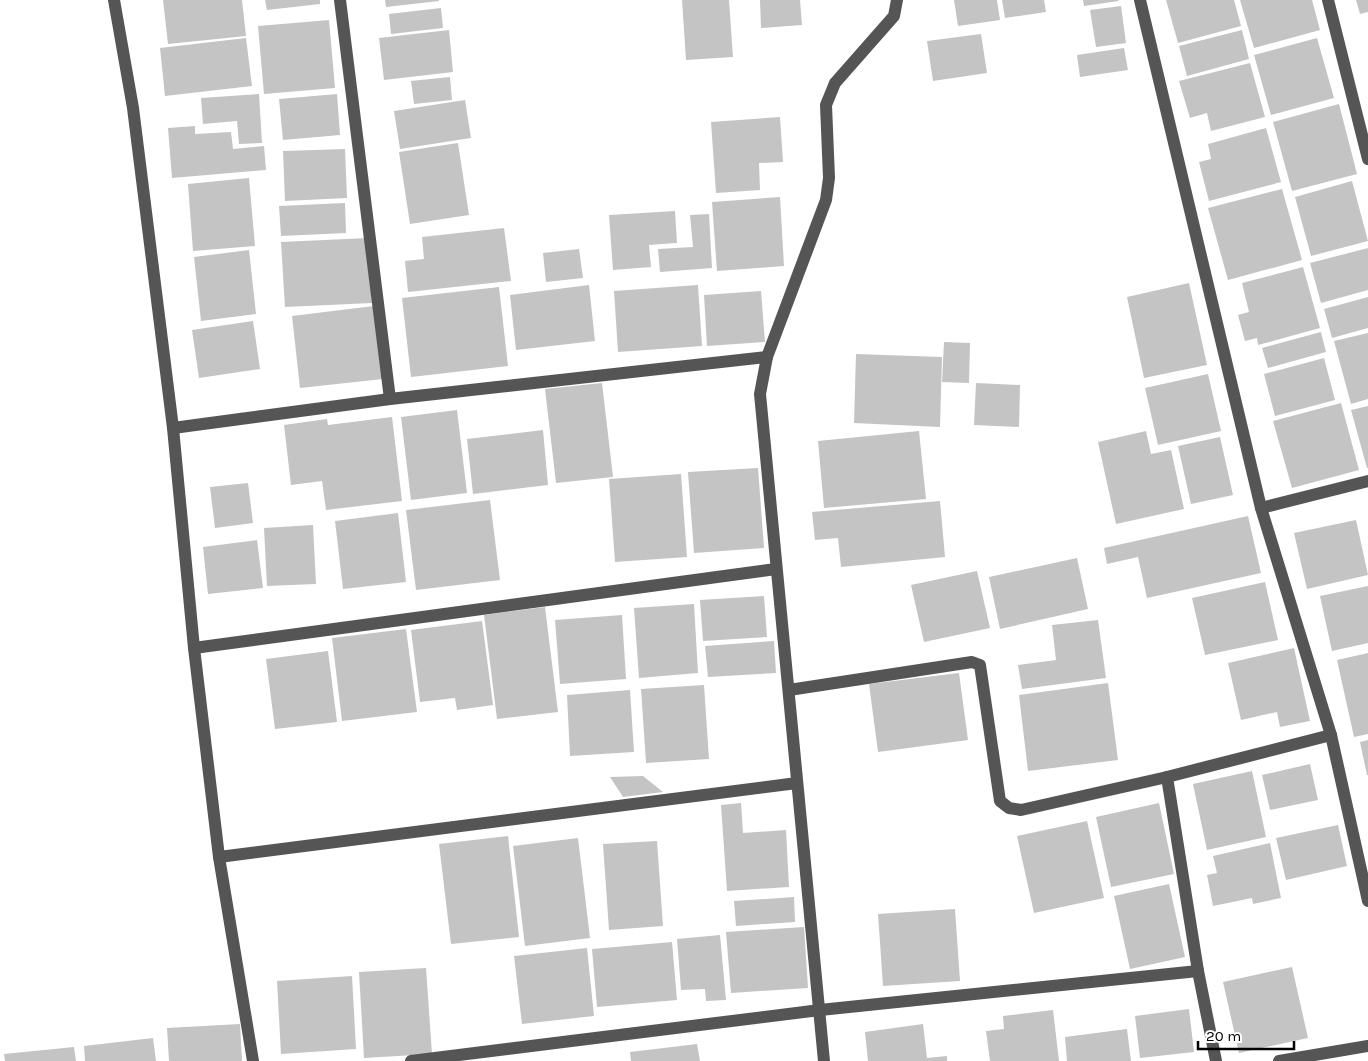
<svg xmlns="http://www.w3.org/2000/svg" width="1368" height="1061" viewBox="0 0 1368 1061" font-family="Karla,sans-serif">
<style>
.building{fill:#c4c4c4}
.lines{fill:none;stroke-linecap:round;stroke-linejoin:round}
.minor{stroke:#555;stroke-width:12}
</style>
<rect width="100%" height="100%" fill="#fff"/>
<!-- building -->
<g class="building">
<path d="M163,0H242L246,36L168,44Z"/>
<path d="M265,0H320V4L267,10Z"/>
<path d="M385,0H439V1L386,7Z"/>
<path d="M682,0H729L733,57L686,60Z"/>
<path d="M760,0H800L802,25L761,28Z"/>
<path d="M954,0H997L1000,20L958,26Z"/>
<path d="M1002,0H1044L1046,12L1005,18Z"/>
<path d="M1083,0H1118L1119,1L1084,6Z"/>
<path d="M1166,0H1234L1241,26L1178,43Z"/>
<path d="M1240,0H1312L1320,30L1254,48Z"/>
<path d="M1356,0H1368V12L1360,14Z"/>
<path d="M1121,6L1126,43L1096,47L1090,10Z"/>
<path d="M441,8L443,28L391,34L389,14Z"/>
<path d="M329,20L335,88L264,94L258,26Z"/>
<path d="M449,30L453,72L384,80L379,38Z"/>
<path d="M1242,30L1249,59L1187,76L1179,46Z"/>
<path d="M981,34L987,73L933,81L927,41Z"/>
<path d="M246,38L252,86L165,96L160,48Z"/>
<path d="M1317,38L1334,98L1271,115L1254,55Z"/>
<path d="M1124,48L1128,70L1080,77L1077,55Z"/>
<path d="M1250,63L1265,117L1211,131L1207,113L1190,118L1179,81Z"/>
<path d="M450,77L452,100L414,104L411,81Z"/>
<path d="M259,94L262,143L239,144L237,121L203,124L201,98Z"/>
<path d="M337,94L340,135L283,140L279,99Z"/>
<path d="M465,100L471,138L400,149L394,111Z"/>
<path d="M1339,104L1357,174L1292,191L1273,122Z"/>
<path d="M780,117L783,162L759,163L760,190L716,193L711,122Z"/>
<path d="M195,126V134L231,132L233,149L264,146L266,170L172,178L168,128Z"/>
<path d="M1266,128L1281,182L1209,201L1199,162L1211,159L1208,144Z"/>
<path d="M458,143L469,215L410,224L399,152Z"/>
<path d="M345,149L347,198L285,201L283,151Z"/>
<path d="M249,178L255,246L193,251L188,184Z"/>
<path d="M1352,181L1368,241L1311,256L1295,197Z"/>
<path d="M1282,189L1302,260L1228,280L1208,208Z"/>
<path d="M780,197L784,266L717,271L712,202Z"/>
<path d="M345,203L346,233L281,236L279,206Z"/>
<path d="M675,211L677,243L649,245L651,267L613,270L609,215Z"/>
<path d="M709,214L712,268L660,272L658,249L693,247L690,215Z"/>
<path d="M504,228L511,281L408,292L405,261L424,259L422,237Z"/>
<path d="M368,238L372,303L285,307L281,242Z"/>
<path d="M1368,248V290L1321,303L1310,263Z"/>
<path d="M579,249L583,278L546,282L543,253Z"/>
<path d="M249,250L256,314L201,321L194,257Z"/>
<path d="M1303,267L1320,328L1258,345L1257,338L1245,341L1238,315L1249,312L1242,283Z"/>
<path d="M1189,283L1207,365L1144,378L1127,297Z"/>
<path d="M589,285L595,341L516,350L510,295Z"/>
<path d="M698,285L702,346L618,352L614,291Z"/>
<path d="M499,287L508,366L411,377L402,298Z"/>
<path d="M761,291L765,342L707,346L704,295Z"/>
<path d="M1368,297V328L1332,338L1324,309Z"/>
<path d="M374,306L383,379L300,388L292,316Z"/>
<path d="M253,321L260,369L199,378L192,330Z"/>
<path d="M1321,332L1326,352L1268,368L1262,348Z"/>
<path d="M1368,333V399L1351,404L1334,341Z"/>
<path d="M944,342L970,343L969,383L942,382Z"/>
<path d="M856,354L942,357L940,427L854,423Z"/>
<path d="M1324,358L1335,400L1275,416L1264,374Z"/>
<path d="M1208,374L1221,431L1158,445L1145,388Z"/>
<path d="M602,383L613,477L556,483L545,389Z"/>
<path d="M976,383L1020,385L1019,427L974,425Z"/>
<path d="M1341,403L1359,470L1292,488L1273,421Z"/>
<path d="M1368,406V468H1367L1351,410Z"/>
<path d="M457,410L467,493L411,500L401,417Z"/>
<path d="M392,417L402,501L326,510L322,481L291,485L284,425L327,419L328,425Z"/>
<path d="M543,430L548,485L473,494L467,439Z"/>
<path d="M919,431L926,499L824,508L818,441Z"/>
<path d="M1146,431L1151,454L1171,450L1184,509L1116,524L1098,442Z"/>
<path d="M1220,437L1233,495L1191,504L1178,446Z"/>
<path d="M758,468L764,548L694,553L688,472Z"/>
<path d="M681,474L687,557L615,562L609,479Z"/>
<path d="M248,483L253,523L215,528L210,487Z"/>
<path d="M490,500L500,580L416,590L406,510Z"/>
<path d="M940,501L945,557L841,567L838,538L815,540L812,512Z"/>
<path d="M398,513L406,582L343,589L335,521Z"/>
<path d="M1248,516L1261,573L1147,598L1138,557L1107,564L1104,548Z"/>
<path d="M1356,520L1368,575L1307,589L1294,533Z"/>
<path d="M313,525L316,584L267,586L264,528Z"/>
<path d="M257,540L263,588L208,594L203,547Z"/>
<path d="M1077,558L1088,609L1000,629L989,577Z"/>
<path d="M977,571L990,628L924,642L911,585Z"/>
<path d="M1265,582L1278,640L1205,655L1192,598Z"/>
<path d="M1368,586V643L1332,651L1320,596Z"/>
<path d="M764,596L767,637L703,641L700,600Z"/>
<path d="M694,604L698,673L639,678L634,608Z"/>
<path d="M545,607L558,712L497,719L484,615Z"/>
<path d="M622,615L626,679L560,684L555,620Z"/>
<path d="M1098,620L1106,678L1022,689L1018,665L1056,660L1052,625Z"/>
<path d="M482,621L493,705L457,710L455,698L420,702L411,630Z"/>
<path d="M406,629L417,712L342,721L332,638Z"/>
<path d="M774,641L776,673L708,677L705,646Z"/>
<path d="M1294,648L1310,721L1280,727L1277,712L1241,720L1228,663Z"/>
<path d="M328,651L337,722L275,729L266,659Z"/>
<path d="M1368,653V734L1354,737L1337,660Z"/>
<path d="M959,673L968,740L878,752L869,684Z"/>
<path d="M1108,683L1118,760L1028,771L1019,695Z"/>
<path d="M704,685L709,759L646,763L641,689Z"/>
<path d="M630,690L634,752L570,756L567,695Z"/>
<path d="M1368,740V775H1367L1360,742Z"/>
<path d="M1310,764L1318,800L1270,810L1262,775Z"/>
<path d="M1252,771L1266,837L1207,850L1193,784Z"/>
<path d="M643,776L663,792L623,797L610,777Z"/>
<path d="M741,803L743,833L786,830L789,887L727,891L721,805Z"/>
<path d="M1159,803L1174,874L1111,887L1096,817Z"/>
<path d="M1087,821L1104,898L1034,913L1017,836Z"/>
<path d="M1338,825L1347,866L1286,880L1276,838Z"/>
<path d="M508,836L519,937L451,944L439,844Z"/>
<path d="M578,838L590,938L525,946L513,846Z"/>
<path d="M657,841L663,926L609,930L603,844Z"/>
<path d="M1270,843L1281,898L1253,904L1252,898L1213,906L1207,875L1217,873L1213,856Z"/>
<path d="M1169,884L1185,957L1130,969L1114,896Z"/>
<path d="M794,897L795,922L736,926L734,901Z"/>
<path d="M955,909L960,981L883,986L878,914Z"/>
<path d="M804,927L808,988L731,993L726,932Z"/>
<path d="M720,935L726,1000L706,1001L705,989L681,990L677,939Z"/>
<path d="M672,942L677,1000L597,1007L592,949Z"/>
<path d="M587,948L594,1016L522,1024L514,956Z"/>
<path d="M1292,967L1308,1038L1239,1053L1223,982Z"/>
<path d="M426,968L432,1054L364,1058L359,972Z"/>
<path d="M352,976L356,1049L281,1054L277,981Z"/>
<path d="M1189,1009L1194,1052L1140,1058L1135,1016Z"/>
<path d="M1053,1010L1059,1061H990L986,1031L1004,1029L1003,1016Z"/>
<path d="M240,1024L242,1061H169L167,1028Z"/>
<path d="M923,1024L927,1058L947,1056V1061H868L865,1032Z"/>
<path d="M1127,1029L1131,1061H1067L1065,1037Z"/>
<path d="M153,1038L156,1061H85L84,1046Z"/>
<path d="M697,1044L700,1061H631L630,1052Z"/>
<path d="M74,1047L76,1061H5L4,1054Z"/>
</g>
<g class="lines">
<!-- minor -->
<g class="minor">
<path d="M114,0L133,108L173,428L194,648L219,857L253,1061"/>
<path d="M340,0L390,399"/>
<path d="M1140,0L1261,508L1331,735L1368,901"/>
<path d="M1328,0L1368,159"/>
<path d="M173,428L390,399L767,357"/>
<path d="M1261,508L1368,481"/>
<path d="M194,648L776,569"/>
<path d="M789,690L972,662L980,665L1000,801L1009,808L1021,810L1167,777L1331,735"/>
<path d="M1167,777L1198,971L1216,1061"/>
<path d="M219,857L797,783"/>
<path d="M411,1061L820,1010L1198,971"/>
<path d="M824,1061L760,394L767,357L826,200L829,178L826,105L835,83L894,16L897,0"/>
<path d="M1279,1061L1368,1046"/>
</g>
</g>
<!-- scale -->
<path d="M1198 1041v8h96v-8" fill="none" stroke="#000000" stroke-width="2.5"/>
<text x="1206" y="1041" font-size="15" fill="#000000" stroke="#ffffff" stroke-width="4" paint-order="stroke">20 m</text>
</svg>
